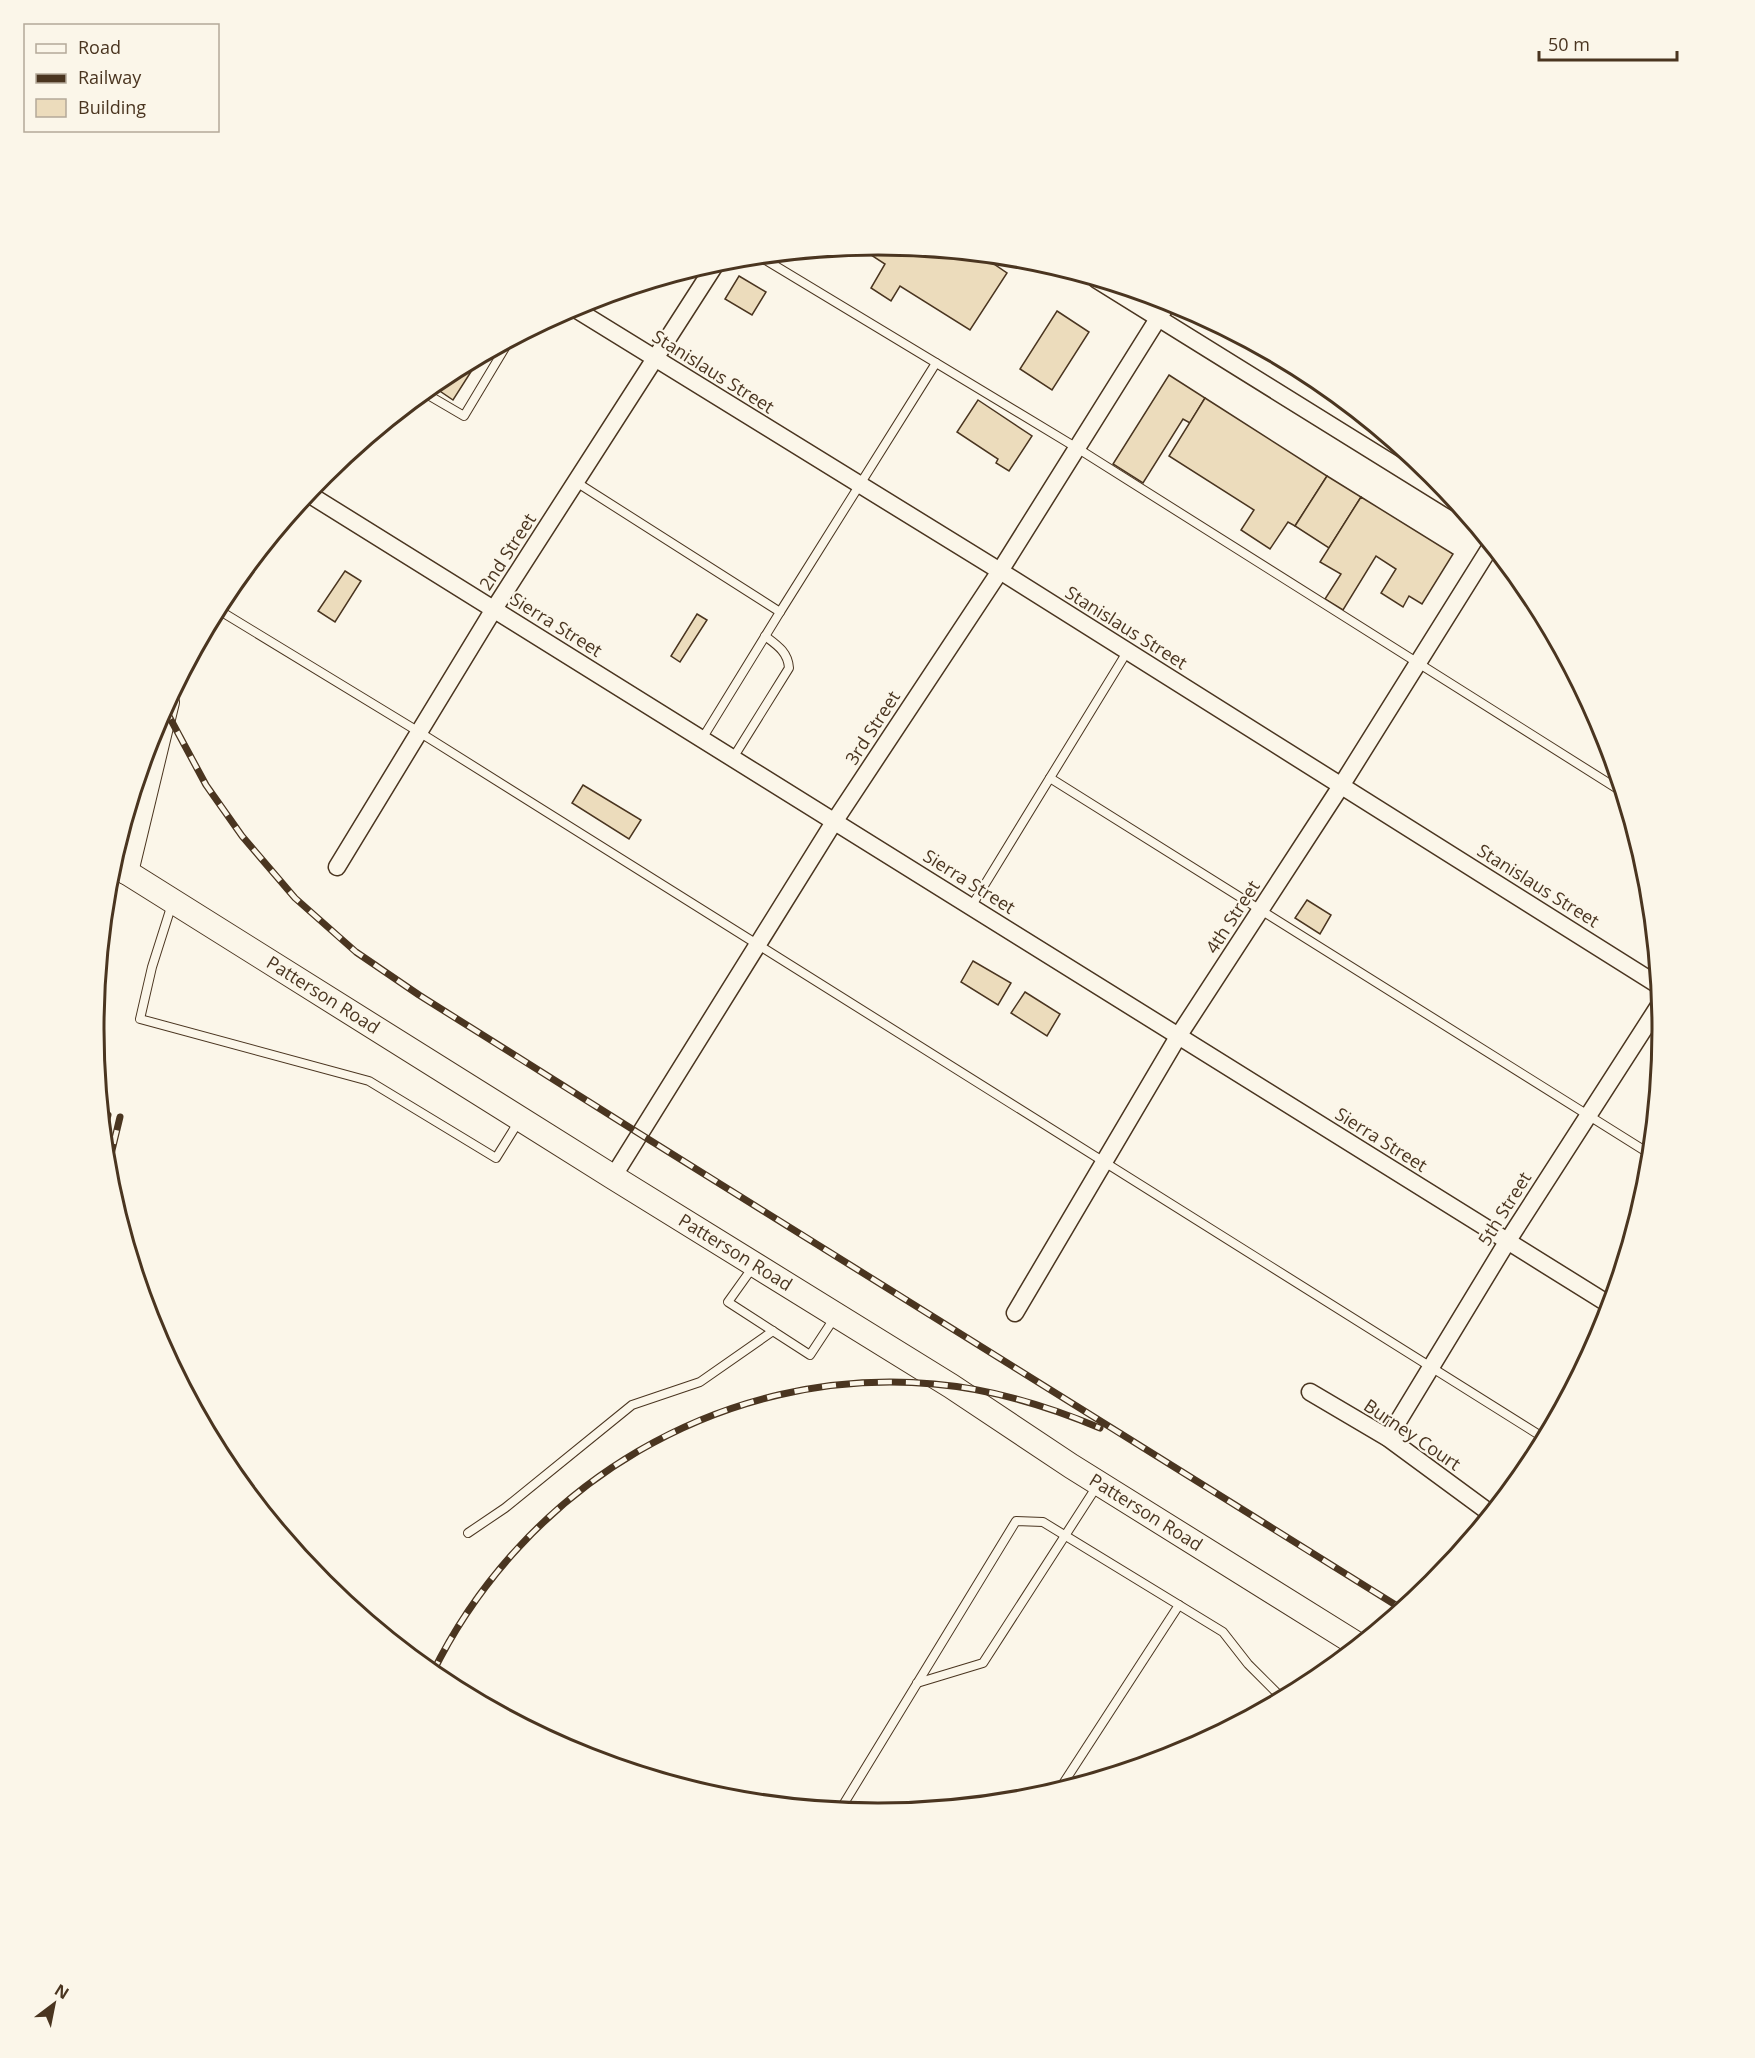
<svg xmlns="http://www.w3.org/2000/svg" width="1755" height="2058" viewBox="0 0 1755 2058" font-family="'Open Sans',sans-serif">
<style>
.building{fill:#ecdcbc;stroke:#4a3520;stroke-width:1.5}
.lines{fill:none;stroke-linecap:round;stroke-linejoin:round}
.lane-casing{stroke:#4a3520;stroke-width:10}
.street-casing{stroke:#4a3520;stroke-width:19}
.secondary-casing{stroke:#4a3520;stroke-width:26}
.lane{stroke:#fbf6e9;stroke-width:8}
.street{stroke:#fbf6e9;stroke-width:16}
.secondary{stroke:#fbf6e9;stroke-width:24}
.rail-casing{stroke:#4a3520;stroke-width:7}
.rail{stroke:#fbf6e9;stroke-width:4.5;stroke-dasharray:14;stroke-linecap:butt}
.labels{text-anchor:middle;stroke-width:4.5;stroke-linejoin:round;paint-order:stroke}
.street-label{font-size:18px;fill:#4a3520;stroke:#fbf6e9}
.rim{fill:none;stroke:#4a3520;stroke-width:3}
</style>
<rect width="100%" height="100%" fill="#fbf6e9"/>
<!-- building -->
<g class="building">
<path d="M873,245L979,254L1007,273L970,330L900,286L891,301L871,288L885,264L868,253Z"/>
<path d="M739,276L766,292L752,315L725,299Z"/>
<path d="M1057,311L1089,332L1052,390L1020,369Z"/>
<path d="M481,356L453,400L431,385L442,377Z"/>
<path d="M1295,367L1314,377L1326,387Z"/>
<path d="M1169,375L1205,398L1190,423L1183,419L1143,483L1113,464Z"/>
<path d="M1205,398L1327,476L1295,526L1288,522L1270,549L1241,530L1254,510L1169,456Z"/>
<path d="M978,400L1032,436L1009,471L996,463L998,459L957,432Z"/>
<path d="M1327,476L1361,497L1329,548L1295,526Z"/>
<path d="M1361,497L1453,554L1422,604L1409,596L1403,607L1381,593L1396,569L1376,556L1343,610L1325,599L1341,574L1320,562Z"/>
<path d="M345,571L361,581L335,622L318,611Z"/>
<path d="M697,614L707,620L680,662L671,656Z"/>
<path d="M583,785L641,820L629,839L572,803Z"/>
<path d="M1307,900L1331,915L1320,934L1295,918Z"/>
<path d="M973,961L1011,983L998,1005L961,982Z"/>
<path d="M1025,992L1060,1014L1047,1036L1011,1013Z"/>
</g>
<g class="lines">
<!-- lane casing -->
<g class="lane-casing">
<g id="lane">
<path d="M759,256L1077,448L1621,791"/>
<path d="M423,392L464,416L509,341"/>
<path d="M576,482L780,612L936,363"/>
<path d="M217,609L419,732L1544,1438"/>
<path d="M702,739L780,612"/>
<path d="M733,758L789,668C788,652 777,645 765,636"/>
<path d="M1050,778L1650,1154"/>
<path d="M172,904L152,967L140,1019L369,1081L496,1158L519,1121"/>
<path d="M971,907L1127,652"/>
<path d="M753,1267L728,1302L810,1355L835,1317"/>
<path d="M468,1533L505,1508L632,1405L700,1382L773,1331"/>
<path d="M917,1683L983,1663L1097,1486"/>
<path d="M1059,1790L1179,1605"/>
<path d="M840,1810L1016,1521L1043,1522L1223,1632L1248,1664L1282,1698"/>
</g>
</g>
<!-- street casing -->
<g class="street-casing">
<g id="street">
<path d="M1097,280L1456,503"/>
<path d="M572,307L1000,571L1658,985"/>
<path d="M307,493L1610,1305"/>
<path d="M337,867L494,609L717,262"/>
<path d="M613,1177L834,822L1000,571L1169,301"/>
<path d="M1015,1313L1179,1035L1341,786L1491,546"/>
<path d="M1310,1392L1388,1438L1490,1513"/>
<path d="M1388,1438L1507,1242L1660,1004"/>
</g>
</g>
<!-- secondary casing -->
<g class="secondary-casing">
<g id="secondary">
<path id="s1" d="M112,863L613,1177L951,1386L1071,1466L1358,1645"/>
<path d="M126,872L167,702"/>
</g>
</g>
<!-- lane -->
<use href="#lane" class="lane"/>
<!-- street -->
<use href="#street" class="street"/>
<!-- secondary -->
<use href="#secondary" class="secondary"/>
<!-- rail casing -->
<g class="rail-casing">
<g id="rail">
<path d="M164,707L206,785L242,836L295,898L356,952L419,995L640,1134L1402,1609"/>
<path d="M103,1133L108,1115"/>
<path d="M107,1171L120,1117"/>
<path d="M432,1674C524,1485 723,1365 934,1384C992,1389 1048,1406 1100,1428"/>
</g>
</g>
<!-- rail -->
<use href="#rail" class="rail"/>
</g>
<g class="labels">
<!-- street labels -->
<g class="street-label">
<text transform="translate(713 372) rotate(32)" y="6">Stanislaus Street</text>
<text transform="translate(508 552) rotate(-57)" y="6">2nd Street</text>
<text transform="translate(556 625) rotate(32)" y="6">Sierra Street</text>
<text transform="translate(1126 628) rotate(32)" y="6">Stanislaus Street</text>
<text transform="translate(873 728) rotate(-57)" y="6">3rd Street</text>
<text transform="translate(969 882) rotate(32)" y="6">Sierra Street</text>
<text transform="translate(1538 886) rotate(32)" y="6">Stanislaus Street</text>
<text transform="translate(1233 917) rotate(-57)" y="6">4th Street</text>
<text dy="6" stroke="none"><textPath href="#s1" startOffset="249">Patterson Road</textPath></text>
<text transform="translate(1381 1140) rotate(32)" y="6">Sierra Street</text>
<text transform="translate(1505 1209) rotate(-58)" y="6">5th Street</text>
<text dy="6" stroke="none"><textPath href="#s1" startOffset="735">Patterson Road</textPath></text>
<text transform="translate(1412 1435) rotate(34)" y="6">Burney Court</text>
<text dy="6" stroke="none"><textPath href="#s1" startOffset="1221">Patterson Road</textPath></text>
</g>
</g>
<!-- crop -->
<path d="M0 0H1755V2058H0ZM104 1029a774 774 0 1 1 1548 0a774 774 0 1 1-1548 0Z" fill="#fbf6e9" fill-rule="evenodd"/>
<path class="rim" d="M104 1029a774 774 0 1 1 1548 0a774 774 0 1 1-1548 0Z"/>
<!-- legend -->
<rect x="24" y="24" width="195" height="108" fill="#fbf6e9" stroke="#b4a999" stroke-width="1.5"/>
<rect x="36" y="44" width="30" height="9" fill="#fbf6e9" stroke="#b4a999" stroke-width="1.5"/>
<text x="78" y="54" font-size="18" fill="#4a3520">Road</text>
<rect x="36" y="74" width="30" height="9" fill="#4a3520" stroke="#b4a999" stroke-width="1.5"/>
<text x="78" y="84" font-size="18" fill="#4a3520">Railway</text>
<rect x="36" y="99" width="30" height="18" fill="#ecdcbc" stroke="#b4a999" stroke-width="1.5"/>
<text x="78" y="114" font-size="18" fill="#4a3520">Building</text>
<!-- north arrow -->
<g transform="translate(54 2004) rotate(32)" stroke="#fbf6e9" stroke-width="4.5" paint-order="stroke">
<path d="M0-4.5L10 22L0 15L-10 22Z" fill="#4a3520"/>
<text y="-9" font-size="16" font-weight="bold" text-anchor="middle" fill="#4a3520">N</text>
</g>
<!-- scale -->
<path d="M1539 51v9h138v-9" fill="none" stroke="#4a3520" stroke-width="3"/>
<text x="1548" y="51" font-size="18" fill="#4a3520" stroke="#fbf6e9" stroke-width="4.5" paint-order="stroke">50 m</text>
</svg>
